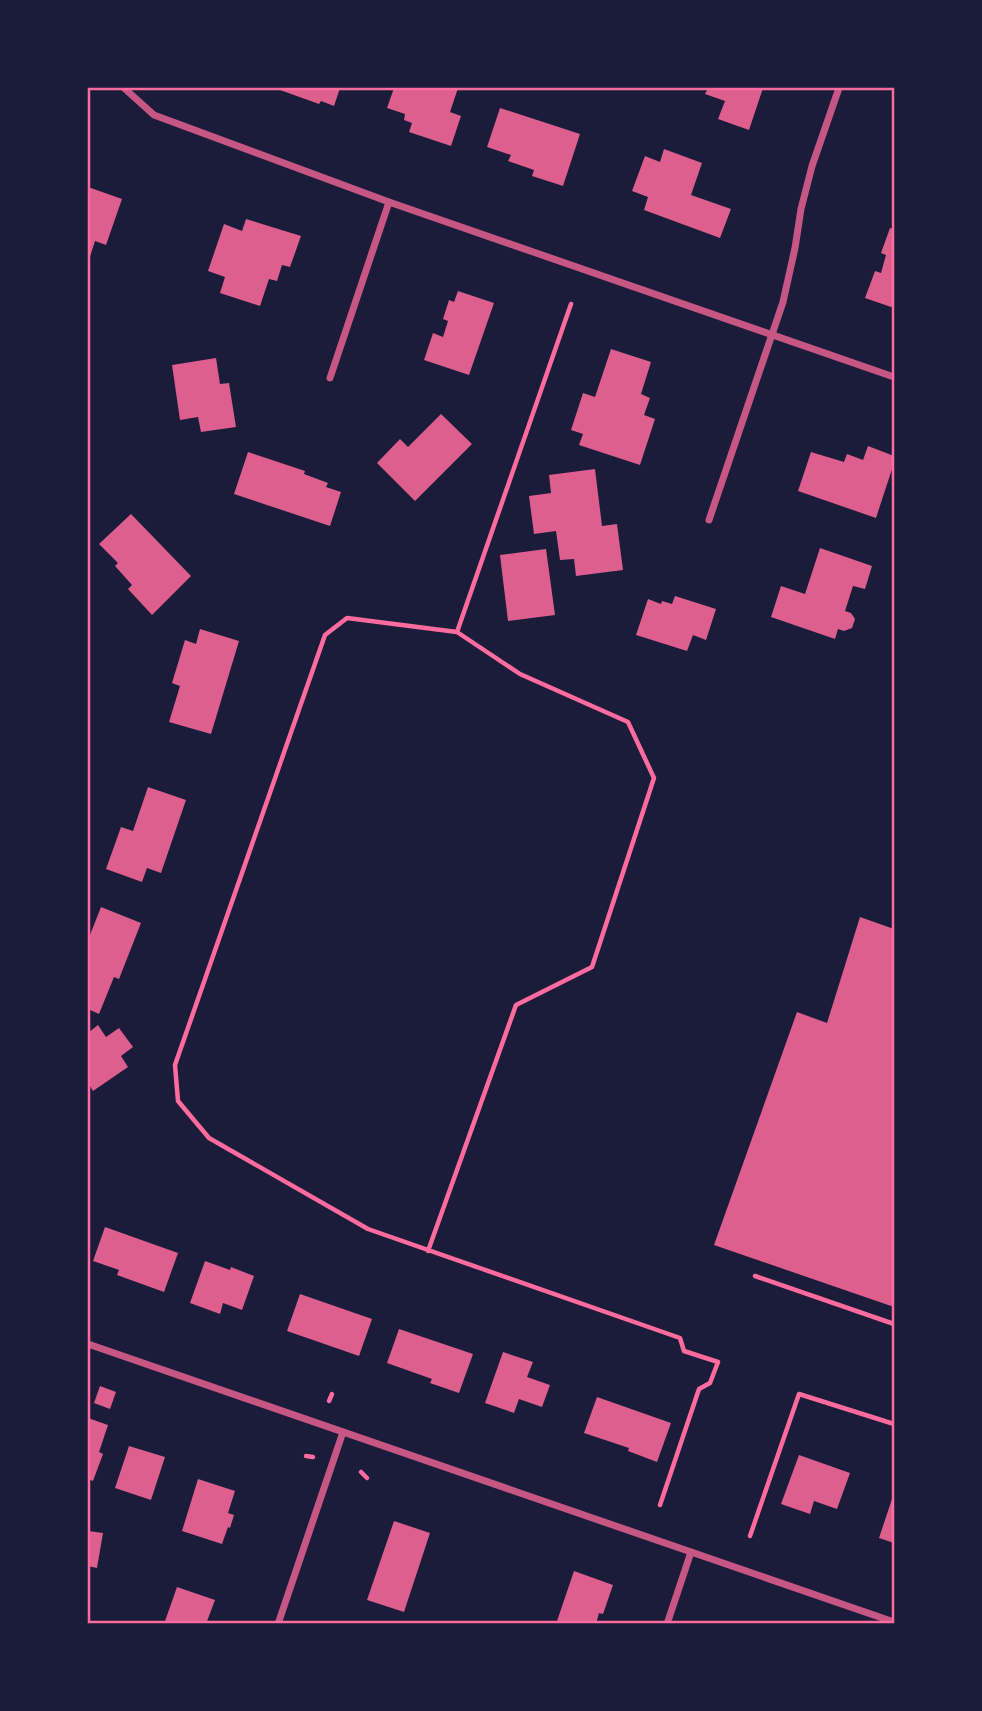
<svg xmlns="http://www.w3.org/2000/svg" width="982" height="1711" viewBox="0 0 982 1711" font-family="'Noto Sans',sans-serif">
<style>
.building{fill:#dd5f8e}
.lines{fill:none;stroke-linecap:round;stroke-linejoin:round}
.path{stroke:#ff6b9d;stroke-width:4.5}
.minor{stroke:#c65784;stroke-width:7}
.neatline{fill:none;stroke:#ff6b9d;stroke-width:2.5}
</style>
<rect width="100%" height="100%" fill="#1b1b3a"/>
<!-- building -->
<g class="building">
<path d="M280,88H340L334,106L321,101L319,104L280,90Z"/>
<path d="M394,88H458L450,112L461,116L451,146L409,132L412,123L404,120L405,114L387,108Z"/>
<path d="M708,88H763L749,130L718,119L725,101L705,94Z"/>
<path d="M500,108L580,134L563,186L532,176L534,170L508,161L511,155L487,147Z"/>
<path d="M664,149L702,163L691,195L731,209L720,238L644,210L648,197L632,191L645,156L660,162Z"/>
<path d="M88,187L122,199L106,245L95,241L88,263Z"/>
<path d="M246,219L301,236L290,267L282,265L277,281L269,279L260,306L220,293L225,277L208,271L224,224L242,231Z"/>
<path d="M890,228L894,229V308L865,298L875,271L881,273L886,255L881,253Z"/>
<path d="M458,291L494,303L469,375L424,360L433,333L443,337L448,321L443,319L449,300L454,302Z"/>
<path d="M611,349L651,362L641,394L650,398L644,415L655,419L640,465L579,445L583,434L571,430L583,393L595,397Z"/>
<path d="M216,358L220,384L229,383L236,427L201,432L198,417L180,420L172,365Z"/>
<path d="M441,414L472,444L415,501L377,463L400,439L408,447Z"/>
<path d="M868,446L894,456V463L876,518L798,491L811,452L844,462L847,454L863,460Z"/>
<path d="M248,452L305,471L304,474L328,483L326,487L341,492L330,526L234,494Z"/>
<path d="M595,469L602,526L617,524L623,570L576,576L574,559L560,560L556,531L534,534L529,496L551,493L549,475Z"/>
<path d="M131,514L191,576L152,615L128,589L132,585L115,566L118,563L99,544Z"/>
<path d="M820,548L872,566L865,589L853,586L845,611L851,613L855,619L852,628L844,631L838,629L835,639L771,617L781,586L805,594Z"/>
<path d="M546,549L555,615L508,621L500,555Z"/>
<path d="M675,596L716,609L706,640L693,635L687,651L636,635L648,599L661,604L662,601L672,604Z"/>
<path d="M200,629L239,641L211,734L169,722L180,686L172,683L185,640L196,644Z"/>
<path d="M148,787L186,800L161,873L147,868L142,882L106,869L121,827L133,831Z"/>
<path d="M101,907L141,923L119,979L114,977L99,1014L88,1009V940Z"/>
<path d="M860,917L894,929V1307L714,1245L797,1012L827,1023Z"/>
<path d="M98,1025L106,1037L119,1028L133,1047L121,1056L128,1067L93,1091L88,1083V1033Z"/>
<path d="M105,1227L178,1253L164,1292L117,1275L119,1270L93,1261Z"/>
<path d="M205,1261L230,1270L231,1267L254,1276L242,1310L223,1303L220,1314L190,1303Z"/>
<path d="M300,1294L372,1319L359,1356L287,1331Z"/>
<path d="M399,1329L473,1354L459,1393L430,1383L432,1379L387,1363Z"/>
<path d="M503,1352L533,1362L527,1377L550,1385L542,1407L519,1399L514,1413L485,1403Z"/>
<path d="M100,1386L116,1392L110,1409L94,1403Z"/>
<path d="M597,1397L671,1423L657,1462L628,1451L629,1448L584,1433Z"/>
<path d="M88,1418L108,1425L99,1452L103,1454L93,1481L88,1479Z"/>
<path d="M129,1446L165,1457L151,1500L115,1488Z"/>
<path d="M799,1455L850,1473L837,1509L814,1501L810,1514L781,1504Z"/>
<path d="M198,1479L235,1491L228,1513L234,1515L230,1528L228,1527L222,1544L182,1531Z"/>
<path d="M894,1493V1543L879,1538Z"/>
<path d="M394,1521L430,1533L404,1612L367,1600Z"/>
<path d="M88,1531L103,1533L97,1568L88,1566Z"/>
<path d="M574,1571L613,1585L603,1614L599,1613L596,1624H556Z"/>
<path d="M177,1587L215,1600L206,1624H164Z"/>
</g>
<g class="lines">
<!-- path -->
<g class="path">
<path d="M457,632L571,304"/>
<path d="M428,1251L516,1005L592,967L654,778L628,722L520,674L457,632L347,618L325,635L175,1065L178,1101L209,1138L368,1229L680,1338L684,1351L718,1362L710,1383L699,1389L660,1505"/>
<path d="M755,1276L894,1324"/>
<path d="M329,1401L332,1394"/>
<path d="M306,1456L313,1457"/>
<path d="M361,1472L367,1478"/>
<path d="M750,1536L799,1394L894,1424"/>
</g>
<!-- minor -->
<g class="minor">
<path d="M124,88L154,115L389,202L894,377"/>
<path d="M330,378L389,202"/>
<path d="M709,520L783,302L795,248L801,209L812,166L839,88"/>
<path d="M88,1344L894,1622"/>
<path d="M278,1624L343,1432"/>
<path d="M667,1624L691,1552"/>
</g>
</g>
<!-- border -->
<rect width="982" height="1711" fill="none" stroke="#1b1b3a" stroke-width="178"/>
<rect x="89" y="89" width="804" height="1533" class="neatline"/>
</svg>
